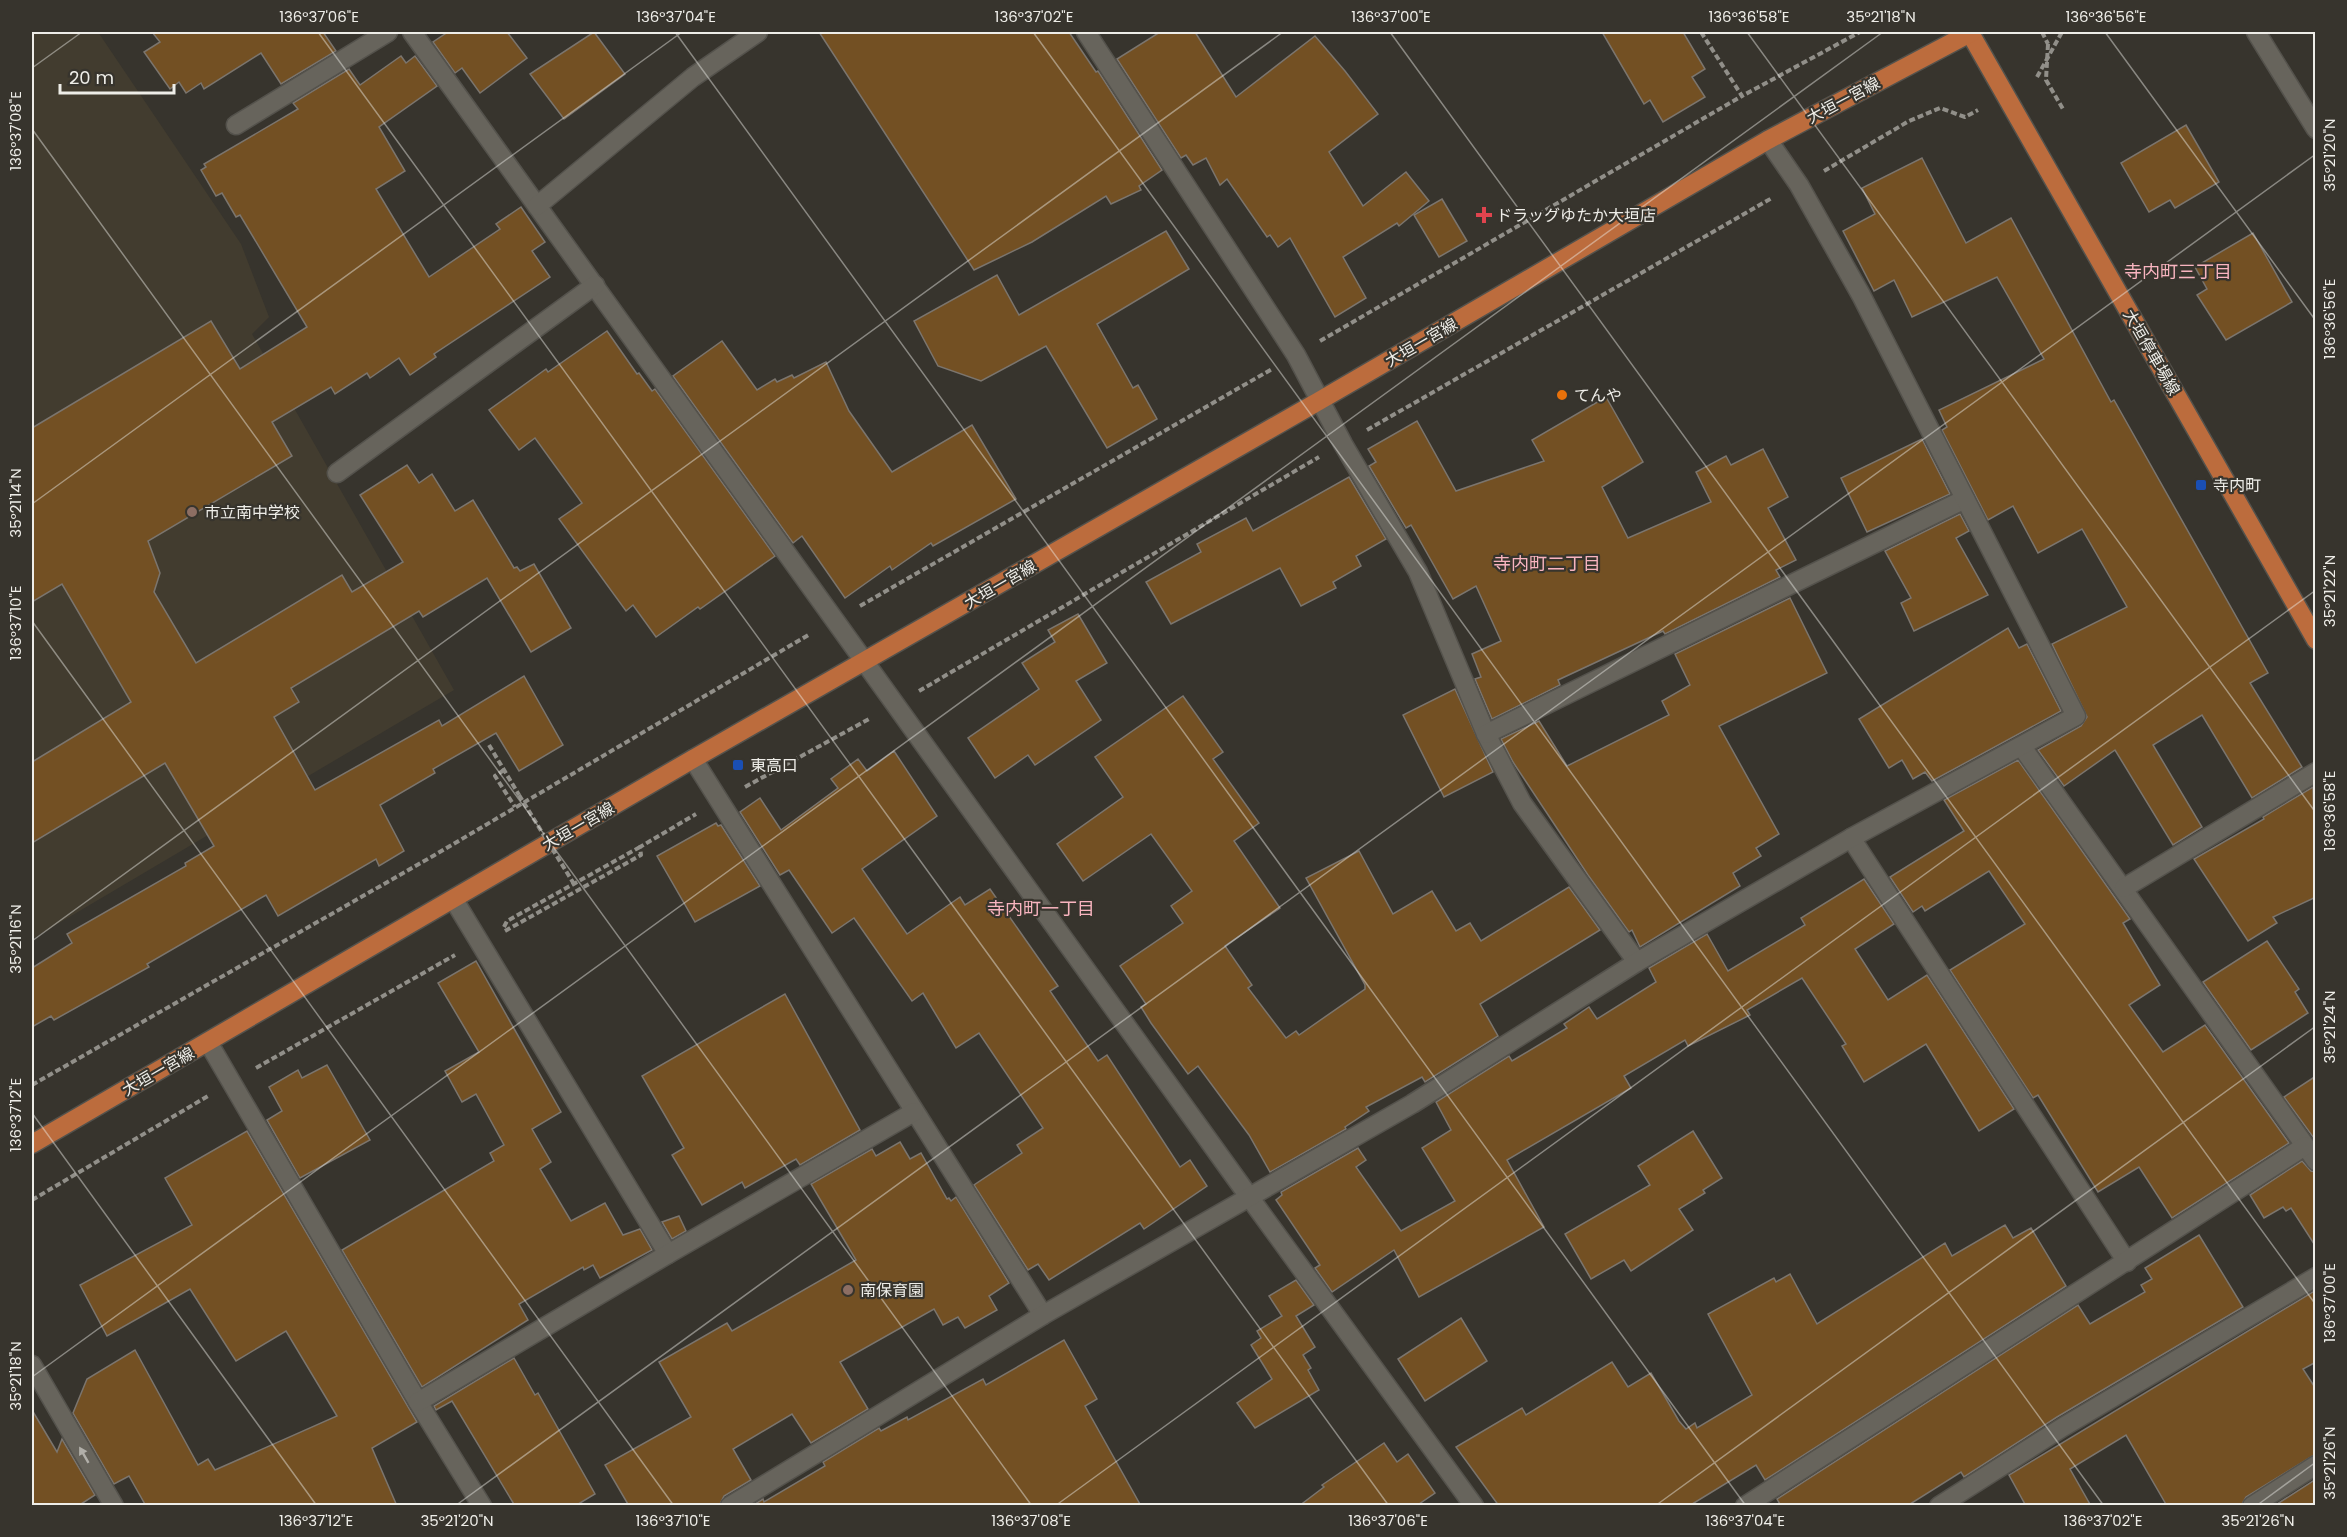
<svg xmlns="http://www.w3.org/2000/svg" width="2347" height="1537" viewBox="0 0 2347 1537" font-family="Poppins,'Noto Sans JP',sans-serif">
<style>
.built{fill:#423c2f}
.building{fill:#735023;stroke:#7b756e;stroke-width:1.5}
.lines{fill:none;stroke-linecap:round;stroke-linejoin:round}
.street-casing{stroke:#54524c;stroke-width:21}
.primary-casing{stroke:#54524c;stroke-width:21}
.path{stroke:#918f89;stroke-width:4;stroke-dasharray:6 3;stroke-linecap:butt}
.street{stroke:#67645c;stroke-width:18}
.primary{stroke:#bc6c3d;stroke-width:18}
.path-bridge{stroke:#918f89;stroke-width:4;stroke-dasharray:6 3;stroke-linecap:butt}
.oneway{fill:#b1afa9}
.ticks{fill:none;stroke:#eeede8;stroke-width:1.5;stroke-opacity:0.45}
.health-dot{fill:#e0444e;stroke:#37342d;stroke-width:2}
.food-dot{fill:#e8710a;stroke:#37342d;stroke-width:2}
.transit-dot{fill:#1a4fb4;stroke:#37342d;stroke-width:2}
.education-dot{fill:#8d6e63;stroke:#37342d;stroke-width:2}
.labels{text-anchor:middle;stroke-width:4.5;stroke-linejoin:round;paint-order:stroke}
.street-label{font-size:16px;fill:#eeede8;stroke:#37342d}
.poi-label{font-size:16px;fill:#eeede8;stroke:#37342d;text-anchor:start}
.neighbourhood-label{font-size:18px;fill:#f8b4bf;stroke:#37342d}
.neatline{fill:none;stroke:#eeede8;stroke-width:2}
.ticks-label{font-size:15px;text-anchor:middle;fill:#eeede8}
</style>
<rect width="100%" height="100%" fill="#37342d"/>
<!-- built -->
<path class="built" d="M32,32H98L241,244L269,317L252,334L454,690L32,939Z"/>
<!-- building -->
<g class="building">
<path d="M152,32H323L336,51L281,84L261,53L204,89L201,83L186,93L179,82L170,89L144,52L160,42Z"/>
<path d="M448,32H507L527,58L480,93L462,68L455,73L433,42Z"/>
<path d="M594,32L625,74L564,119L530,74Z"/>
<path d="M819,32H1069L1096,72L1098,71L1162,170L1139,186L1141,190L1111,204L1106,196L1032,242L974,270Z"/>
<path d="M1160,32H1195L1236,97L1315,36L1345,71L1378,114L1329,152L1363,206L1406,172L1429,201L1399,226L1397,223L1343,257L1366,298L1335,317L1290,238L1278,247L1270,235L1267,237L1227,179L1220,185L1206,158L1193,165L1186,155L1181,158L1117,59Z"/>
<path d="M1602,32H1683L1705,69L1692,77L1705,97L1663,122L1650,100L1644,104Z"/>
<path d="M401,56L406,63L415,56L437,86L379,127L405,171L376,189L429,277L500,229L496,224L521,207L545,242L532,251L550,277L434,354L436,357L410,375L399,358L370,378L367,373L335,394L331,387L272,422L292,456L148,541L160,573L154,592L196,663L342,575L352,592L403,562L360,495L407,465L419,483L432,474L455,511L473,500L514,568L517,567L520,571L534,564L571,628L531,652L487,578L423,617L419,611L291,688L299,702L274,717L315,790L439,720L442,726L524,676L563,745L519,771L496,733L433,769L435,773L380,805L404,851L379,866L376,859L278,916L266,895L147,964L149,967L54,1020L51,1016L32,1027V968L72,943L67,934L186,866L185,863L214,846L165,763L32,843V762L131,702L62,584L32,602V428L211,321L240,369L307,327L240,215L236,217L222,193L216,196L201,170L206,167L204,164L298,109L293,103L349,69L360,85Z"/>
<path d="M2186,125L2219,182L2175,208L2170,200L2149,212L2121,163Z"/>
<path d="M1922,158L1966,243L2011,218L2111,402L2114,400L2268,673L2250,683L2302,767L2252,798L2202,715L2153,745L2202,827L2173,845L2115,750L2064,786L2038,750L2081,726L2087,717L2052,644L2127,607L2082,529L2038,553L2013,506L1988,520L1942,430L1947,427L1939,410L2044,359L1997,277L1912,317L1894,280L1874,291L1843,231L1875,214L1862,188Z"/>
<path d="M1442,199L1467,241L1439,257L1414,215Z"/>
<path d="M1166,231L1189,269L1097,324L1133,388L1138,385L1157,419L1107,448L1046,346L981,381L938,366L914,321L997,275L1019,315Z"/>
<path d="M2253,233L2292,302L2226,340L2197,295L2207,289L2195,267Z"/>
<path d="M607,331L637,374L639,373L652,391L655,389L775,556L700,609L698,607L656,637L633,605L626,611L559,519L582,503L535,438L519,450L489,410L546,369L548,372Z"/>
<path d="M722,341L757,390L775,379L777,382L792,375L794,378L826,362L849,411L892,472L972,425L1016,499L933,546L931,543L892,570L890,566L845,598L802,536L793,543L673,376Z"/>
<path d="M1606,397L1643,462L1602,487L1628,538L1711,502L1696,472L1726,456L1731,465L1763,449L1788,497L1768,508L1796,560L1776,570L1780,577L1665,634L1663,631L1558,680L1560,685L1492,719L1475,679L1481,677L1472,654L1501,641L1476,586L1453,599L1411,525L1406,528L1369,466L1376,462L1368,449L1417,421L1456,491L1544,461L1532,440Z"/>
<path d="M1922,439L1950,494L1867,532L1841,478Z"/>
<path d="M1349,477L1386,539L1356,556L1361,566L1333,582L1336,588L1301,606L1280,568L1171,624L1146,582L1201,552L1197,544L1246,518L1253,531Z"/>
<path d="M1960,514L1969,531L1956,538L1988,595L1914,631L1901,603L1911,598L1885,551Z"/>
<path d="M1790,598L1827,673L1719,726L1779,834L1756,848L1761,856L1733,873L1740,886L1640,947L1632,930L1629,932L1588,875L1513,762L1501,739L1539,721L1567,766L1669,715L1662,701L1690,685L1675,654Z"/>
<path d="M1078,614L1107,663L1076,681L1101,720L1035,765L1028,755L995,778L968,738L1039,689L1022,663L1055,642L1048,630Z"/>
<path d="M2008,628L2019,648L2027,644L2061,711L1932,781L1925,772L1913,779L1902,760L1889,768L1859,719Z"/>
<path d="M1455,689L1493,772L1444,797L1403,715Z"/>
<path d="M1183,696L1223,752L1213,759L1259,823L1234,841L1280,908L1225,946L1252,985L1248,988L1286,1038L1296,1031L1299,1035L1365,989V985L1306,878L1359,851L1393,914L1432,891L1456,931L1470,923L1481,941L1569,887L1600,930L1480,1004L1498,1036L1425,1082L1422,1077L1366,1107L1369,1111L1345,1127L1346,1129L1270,1172L1249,1135L1198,1066L1188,1074L1151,1023L1141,1007L1146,1004L1120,966L1183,923L1171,906L1192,891L1151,834L1083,881L1057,844L1123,797L1095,757Z"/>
<path d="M894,751L937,816L862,869L907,934L960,897L965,905L990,889L1058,986L1050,991L1098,1061L1107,1055L1180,1167L1190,1160L1207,1186L1144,1229L1140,1223L1049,1280L1038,1264L1028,1270L974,1185L1022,1153L1017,1145L1043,1128L979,1033L956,1048L923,993L912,1001L854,918L832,933L789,870L780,875L740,812L760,798L781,830L838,788L831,779L858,759L867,771Z"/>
<path d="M2018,760L2130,919L2123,923L2160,985L2129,1005L2163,1052L2205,1025L2289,1143L2172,1218L2139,1167L2098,1192L2038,1095L2033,1098L1950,970L2025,924L1989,871L1925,911L1922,906L1913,912L1890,877L1964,831L1944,800Z"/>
<path d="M2313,787L2316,897L2273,917L2277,923L2248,941L2194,859L2264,819L2263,817Z"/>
<path d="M716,823L718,826L721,825L760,886L695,922L657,856Z"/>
<path d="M1864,879L1894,924L1855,949L1888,1000L1927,975L2014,1109L1979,1131L1926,1044L1864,1082L1842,1046L1846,1044L1802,978L1747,1010L1750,1015L1688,1046L1685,1040L1624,1076L1631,1088L1507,1160L1544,1227L1419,1297L1394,1250L1332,1292L1315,1268L1320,1265L1276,1200L1282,1195L1281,1192L1358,1148L1366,1160L1356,1167L1401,1231L1455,1201L1422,1148L1451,1130L1436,1102L1509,1056L1512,1061L1567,1028L1564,1024L1589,1007L1597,1019L1656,982L1649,968L1707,934L1728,971L1805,925L1801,918Z"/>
<path d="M2267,941L2299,989L2295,992L2308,1013L2251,1050L2203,982Z"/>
<path d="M476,961L561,1112L532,1129L551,1162L540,1169L571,1221L605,1203L623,1235L640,1229L652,1250L600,1278L593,1265L584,1270L583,1267L519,1304L528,1320L422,1387L342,1250L494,1161L490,1153L504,1145L476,1094L462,1102L445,1071L479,1052L438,983Z"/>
<path d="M785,994L860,1130L800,1165L796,1159L745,1188L742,1182L702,1205L672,1155L684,1148L642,1076Z"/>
<path d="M327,1065L370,1140L300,1178L267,1120L282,1111L269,1087L298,1070L302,1078Z"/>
<path d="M2316,1076V1141L2284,1097Z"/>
<path d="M247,1131L417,1422L372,1448L397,1506H146L129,1476L114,1484L73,1413L87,1379L135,1350L198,1465L208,1459L215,1470L337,1416L286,1331L236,1361L190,1289L107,1336L80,1285L192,1225L165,1178Z"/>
<path d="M1693,1131L1722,1178L1703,1190L1705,1193L1679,1209L1693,1230L1631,1271L1624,1260L1591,1279L1565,1234L1650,1185L1638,1166Z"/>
<path d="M900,1142L910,1159L921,1153L947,1199L949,1198L951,1201L956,1197L1009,1283L989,1296L997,1310L965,1328L958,1317L943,1325L934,1309L840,1362L868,1409L811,1443L792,1414L733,1449L751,1480L724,1496L719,1506H629L605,1465L691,1417L659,1362L727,1323L732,1331L856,1260L811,1184L872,1149L876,1156Z"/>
<path d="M2302,1161L2311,1171L2316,1172V1247L2291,1208L2286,1211L2283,1207L2264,1218L2250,1195Z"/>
<path d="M679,1216L686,1231L672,1239L662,1222Z"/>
<path d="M2005,1225L2013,1238L2031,1228L2066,1286L1765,1480L1756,1465L1689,1506H1499L1456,1447L1522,1408L1526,1415L1612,1362L1628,1387L1651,1373L1679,1421L1686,1429L1695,1423L1697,1428L1752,1395L1708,1314L1774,1278L1776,1282L1790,1274L1817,1324L1945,1243L1952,1256Z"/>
<path d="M2199,1235L2243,1307L2057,1417L1964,1477L1961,1472L1907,1506H1781L1777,1499L2078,1305L2090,1324L2145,1292L2141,1285L2152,1279L2145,1268Z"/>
<path d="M1296,1280L1314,1305L1296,1316L1315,1347L1303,1355L1311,1368L1308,1370L1319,1390L1255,1428L1237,1403L1272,1379L1251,1345L1261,1338L1257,1331L1282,1316L1269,1296Z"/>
<path d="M2316,1290V1362L2303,1369L2316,1389V1454L2246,1497L2241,1506H2167L2126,1435L2070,1469L2091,1506H2026L2009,1475Z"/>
<path d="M1461,1318L1487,1361L1425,1401L1398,1359Z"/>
<path d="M1064,1340L1097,1399L1085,1406L1141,1506H752L763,1499L764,1502L825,1466L823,1462L879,1428L881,1431L907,1417L908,1420L983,1379L986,1385Z"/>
<path d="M514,1358L535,1395L538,1393L595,1494L575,1506H515L452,1401L436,1410L434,1406Z"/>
<path d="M32,1410L57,1452L62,1439L95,1495L78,1506H32Z"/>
<path d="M1384,1443L1397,1462L1408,1454L1435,1493L1416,1506H1299L1324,1487L1322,1485Z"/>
<path d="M2316,1479V1506H2274Z"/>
</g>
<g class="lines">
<!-- street casing -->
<g class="street-casing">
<g id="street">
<path d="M412,32L1250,1198L1474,1506"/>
<path d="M1086,32L1296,355L1343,444L1418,572L1486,734L1522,803L1637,962"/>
<path d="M2256,32L2316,129"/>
<path d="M236,125L388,32"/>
<path d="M537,206L693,77L758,32"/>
<path d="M337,473L595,285"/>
<path d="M1486,734L1965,499"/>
<path d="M2022,747L2316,1161"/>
<path d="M693,759L1043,1315"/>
<path d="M1851,838L2127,1262"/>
<path d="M2124,888L2316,772"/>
<path d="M454,900L668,1254"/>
<path d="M208,1042L418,1402L482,1506"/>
<path d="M32,1365L114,1506"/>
<path d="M418,1402L668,1254L914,1112"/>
<path d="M730,1506L1043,1315L1412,1104L1637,962L1851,838L2076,716L1861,295L1799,185L1768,140"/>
<path d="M1745,1506L2305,1146"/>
<path d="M1939,1506L2063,1427L2316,1277"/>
<path d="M2252,1506L2316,1465"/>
</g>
</g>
<!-- primary casing -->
<g class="primary-casing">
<g id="primary">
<path d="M1970,33L2316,640"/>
<path d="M32,1144L693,759L1319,401L1768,140L1972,32"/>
</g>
</g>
<!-- path -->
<g class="path">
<path d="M1701,32L1742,96L1860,32"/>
<path d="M2042,32L2048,44"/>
<path d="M2037,77L2062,32"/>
<path d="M1824,171L1909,121L1940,108L1965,117L1978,110"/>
<path d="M1320,341L1742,96"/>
<path d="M1367,430L1772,198"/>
<path d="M860,606L1272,369"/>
<path d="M919,691L1319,457"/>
<path d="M489,745L519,795"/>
<path d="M504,770L495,776L515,807"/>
<path d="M745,787L869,719"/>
<path d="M504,927L507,921L640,847"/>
<path d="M505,931L641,855L640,847L696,814"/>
<path d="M256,1068L455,955"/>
<path d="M32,1085L433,856L810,634"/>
<path d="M32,1200L208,1096"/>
</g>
<!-- street -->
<use href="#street" class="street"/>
<!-- primary -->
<use href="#primary" class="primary"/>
<!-- path-bridge -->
<g class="path-bridge">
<path d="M2048,44L2046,80L2063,109"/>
<path d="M519,795L574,884"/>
</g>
</g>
<!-- one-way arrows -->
<defs><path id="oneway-solid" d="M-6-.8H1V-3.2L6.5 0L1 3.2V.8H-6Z" transform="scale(1.5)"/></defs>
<use class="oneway" href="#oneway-solid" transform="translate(84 1455) rotate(-120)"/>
<!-- ticks -->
<path class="ticks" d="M318,32L1389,1506M675,32L1746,1506M1033,32L2104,1506M1390,32L2316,1305M1747,32L2316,813M2105,32L2316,321M32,68L82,32M32,129L1032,1506M32,504L682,32M32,621L674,1506M32,941L1283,32M32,1113L317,1506M32,1377L1883,32M455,1506L2316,154M1055,1506L2316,590M1655,1506L2316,1026M2256,1506L2316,1462"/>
<!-- markers -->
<path class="health-dot" d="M1481 206h6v6h6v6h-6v6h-6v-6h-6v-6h6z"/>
<circle class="food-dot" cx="1562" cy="395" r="6"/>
<g class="transit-dot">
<rect x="2195" y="479" width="12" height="12" rx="3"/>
<rect x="732" y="759" width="12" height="12" rx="3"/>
</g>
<g class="education-dot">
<circle cx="192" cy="512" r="6"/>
<circle cx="848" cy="1290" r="6"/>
</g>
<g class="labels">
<!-- street labels -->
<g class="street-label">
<text transform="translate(1843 100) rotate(-28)" y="6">大垣一宮線</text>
<text transform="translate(1421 342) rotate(-30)" y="6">大垣一宮線</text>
<text transform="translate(2152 352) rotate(60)" y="6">大垣停車場線</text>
<text transform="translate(1000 584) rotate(-30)" y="6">大垣一宮線</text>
<text transform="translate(578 826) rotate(-30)" y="6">大垣一宮線</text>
<text transform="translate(158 1071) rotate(-30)" y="6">大垣一宮線</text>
</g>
<!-- poi labels -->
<g class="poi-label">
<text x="1496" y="221">ドラッグゆたか大垣店</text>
<text x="1574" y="401">てんや</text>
<text x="2213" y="491">寺内町</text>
<text x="204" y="518">市立南中学校</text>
<text x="750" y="771">東高口</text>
<text x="860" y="1296">南保育園</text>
</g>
<!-- neighbourhood labels -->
<g class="neighbourhood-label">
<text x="2178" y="278">寺内町三丁目</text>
<text x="1547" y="570">寺内町二丁目</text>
<text x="1041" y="915">寺内町一丁目</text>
</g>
</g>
<!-- border -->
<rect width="2347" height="1537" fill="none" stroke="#37342d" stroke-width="66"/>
<!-- scale -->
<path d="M60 84v9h114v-9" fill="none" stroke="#eeede8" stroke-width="3"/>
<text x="69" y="84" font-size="18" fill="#eeede8" stroke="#37342d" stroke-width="4.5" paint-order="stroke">20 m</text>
<rect x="33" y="33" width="2281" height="1471" class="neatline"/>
<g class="ticks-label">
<text x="319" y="22">136°37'06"E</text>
<text x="676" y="22">136°37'04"E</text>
<text x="1034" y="22">136°37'02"E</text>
<text x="1391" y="22">136°37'00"E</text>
<text x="1749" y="22">136°36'58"E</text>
<text x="1881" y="22">35°21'18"N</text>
<text x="2106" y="22">136°36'56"E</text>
<text transform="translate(16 131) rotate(-90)" y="5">136°37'08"E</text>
<text transform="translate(2330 155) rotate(-90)" y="5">35°21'20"N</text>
<text transform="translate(2330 319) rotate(-90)" y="5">136°36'56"E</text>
<text transform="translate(16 503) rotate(-90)" y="5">35°21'14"N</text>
<text transform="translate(2330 591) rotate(-90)" y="5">35°21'22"N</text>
<text transform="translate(16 623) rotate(-90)" y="5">136°37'10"E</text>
<text transform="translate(2330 811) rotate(-90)" y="5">136°36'58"E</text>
<text transform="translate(16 939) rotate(-90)" y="5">35°21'16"N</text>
<text transform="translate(2330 1027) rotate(-90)" y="5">35°21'24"N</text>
<text transform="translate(16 1115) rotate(-90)" y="5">136°37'12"E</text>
<text transform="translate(2330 1303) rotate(-90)" y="5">136°37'00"E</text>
<text transform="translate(16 1376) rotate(-90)" y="5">35°21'18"N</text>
<text transform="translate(2330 1463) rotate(-90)" y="5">35°21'26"N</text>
<text x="316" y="1526">136°37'12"E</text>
<text x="457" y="1526">35°21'20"N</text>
<text x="673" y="1526">136°37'10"E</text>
<text x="1031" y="1526">136°37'08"E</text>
<text x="1388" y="1526">136°37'06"E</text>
<text x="1745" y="1526">136°37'04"E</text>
<text x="2103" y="1526">136°37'02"E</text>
<text x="2258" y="1526">35°21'26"N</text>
</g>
</svg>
